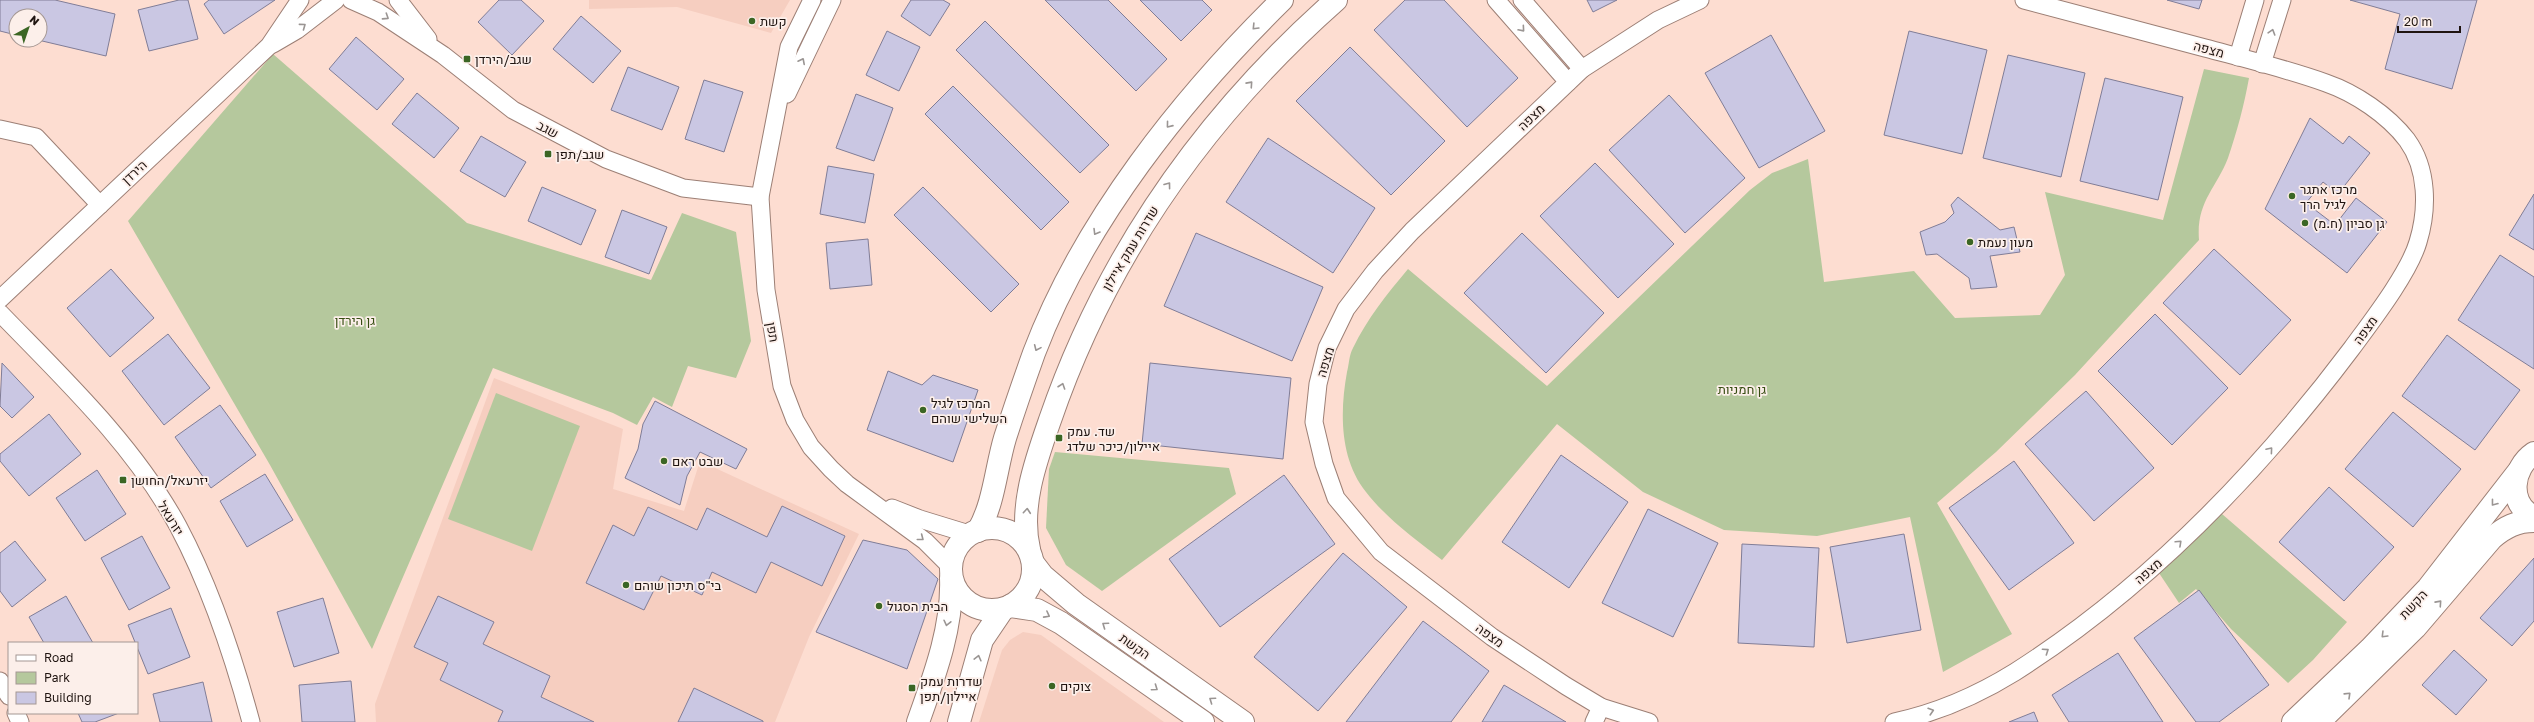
<svg xmlns="http://www.w3.org/2000/svg" width="2534" height="722" viewBox="0 0 2534 722" font-family="'Golos Text',Heebo,sans-serif">
<style>
.built{fill:#f6cec0}
.green{fill:#b5c89d}
.building{fill:#cac7e3;stroke:#807d97}
.lines{fill:none;stroke-linecap:round;stroke-linejoin:round}
.street-casing{stroke:#9c7f75;stroke-width:19}
.secondary-casing{stroke:#9c7f75;stroke-width:24}
.street{stroke:#fff;stroke-width:17}
.secondary{stroke:#fff;stroke-width:22}
.oneway{stroke:#9a9593}
.poi-dot{fill:#3b6624;stroke:#fcefea;stroke-width:1.5}
.labels{text-anchor:middle;stroke-width:3.5;stroke-linejoin:round;paint-order:stroke}
.poi-label{font-size:13px;fill:#1f1410;stroke:#fcefea;text-anchor:start}
.street-label{font-size:13px;fill:#1f1410;stroke:#fcefea}
.park-label{font-size:13px;fill:#384e13;stroke:#fcefea}
</style>
<rect width="100%" height="100%" fill="#fdddd1"/>
<!-- built -->
<g class="built">
<path d="M589,0H790L771,33L677,7L589,9Z"/>
<path d="M494,378L623,429L613,489L684,511L700,461L859,534L809,637L775,722H376L375,704Z"/>
<path d="M1023,632L1041,635L1164,722H979L1002,650L1010,640Z"/>
</g>
<!-- green -->
<g class="green">
<path d="M273,54L467,223L651,280L682,213L736,232L751,341L736,378L688,366L672,407L653,397L637,425L613,413L493,368L372,649L270,465L128,221Z"/>
<path d="M2204,69L2249,78C2244,106 2237,131 2228,158C2216,189 2196,202 2199,240L2075,375L1996,452L1937,503L2012,634L1943,672L1910,517L1817,536L1724,530L1643,492L1557,424L1442,560C1415,539 1387,519 1366,492C1339,458 1340,411 1347,372C1349,365 1349,355 1353,348C1367,319 1387,294 1408,269L1547,386L1750,190L1772,173L1808,159L1824,282L1914,271L1955,318L2040,315L2065,275L2045,192L2163,220Z"/>
<path d="M496,393L580,426L532,551L448,519Z"/>
<path d="M1055,452L1229,468L1236,494L1102,591L1066,565L1046,528L1049,469Z"/>
<path d="M2222,514L2347,622L2313,660L2288,683L2231,629L2196,589L2179,603L2157,570L2182,551Z"/>
</g>
<!-- building -->
<g class="building">
<path d="M0,0H55L115,14L106,56L38,40H40V16H16V35L0,31Z"/>
<path d="M179,0H188L198,39L149,51L138,10Z"/>
<path d="M209,0H275L224,34L204,4Z"/>
<path d="M499,0H521L544,21L512,55L478,22Z"/>
<path d="M911,0H943L950,4L930,36L901,16Z"/>
<path d="M1045,0H1108L1167,59L1136,91Z"/>
<path d="M1140,0H1202L1212,10L1181,41Z"/>
<path d="M1405,0H1444L1518,78L1467,127L1374,30Z"/>
<path d="M1587,0H1617L1593,12Z"/>
<path d="M2167,0H2202L2199,9Z"/>
<path d="M2350,0H2477L2452,89L2385,69L2400,14Z"/>
<path d="M581,16L621,51L593,83L553,49Z"/>
<path d="M985,21L1109,145L1080,173L956,50Z"/>
<path d="M887,31L920,47L899,91L866,75Z"/>
<path d="M1909,31L1987,50L1962,154L1884,135Z"/>
<path d="M1771,35L1825,131L1759,168L1705,73Z"/>
<path d="M356,37L404,79L377,110L329,69Z"/>
<path d="M1350,47L1445,141L1391,195L1296,101Z"/>
<path d="M2008,55L2085,73L2061,177L1983,158Z"/>
<path d="M628,67L679,87L662,130L611,110Z"/>
<path d="M2105,78L2183,97L2158,200L2080,181Z"/>
<path d="M704,80L743,92L724,152L685,139Z"/>
<path d="M953,86L1069,202L1041,230L925,114Z"/>
<path d="M417,93L459,128L434,158L392,124Z"/>
<path d="M856,94L893,108L874,161L836,148Z"/>
<path d="M1669,95L1745,178L1685,233L1609,150Z"/>
<path d="M2310,118L2343,144L2349,136L2370,153L2338,194L2323,182L2306,203L2335,225L2356,198L2387,222L2347,273L2265,209Z"/>
<path d="M481,136L526,162L505,197L460,171Z"/>
<path d="M1268,138L1375,208L1333,273L1226,202Z"/>
<path d="M1595,163L1674,244L1618,298L1540,216Z"/>
<path d="M828,166L874,174L865,223L820,214Z"/>
<path d="M542,187L596,210L581,245L528,221Z"/>
<path d="M923,187L1019,284L991,312L894,215Z"/>
<path d="M2534,194V250L2509,235Z"/>
<path d="M1958,197L2000,230L2014,227L2020,252L1990,256L1997,287L1971,289L1969,278L1937,254L1926,255L1920,232L1945,222L1954,213L1951,205Z"/>
<path d="M622,210L667,227L649,274L605,257Z"/>
<path d="M1196,233L1323,287L1292,361L1164,306Z"/>
<path d="M1522,233L1604,313L1546,373L1464,293Z"/>
<path d="M868,239L872,285L830,289L826,243Z"/>
<path d="M2214,249L2291,320L2240,375L2163,303Z"/>
<path d="M2500,255L2534,277V369L2458,320Z"/>
<path d="M111,269L154,318L110,357L67,308Z"/>
<path d="M2155,314L2228,388L2172,445L2098,371Z"/>
<path d="M168,334L210,388L164,425L122,371Z"/>
<path d="M2447,335L2520,390L2475,450L2402,396Z"/>
<path d="M2,363L34,397L12,418L0,406Z"/>
<path d="M1150,363L1291,378L1283,459L1142,444Z"/>
<path d="M888,371L922,385L933,375L978,390L953,462L867,430Z"/>
<path d="M2086,391L2154,468L2094,521L2025,444Z"/>
<path d="M655,401L747,449L736,469L700,452L687,476L680,505L625,478L638,449L643,424Z"/>
<path d="M220,405L256,455L211,488L175,437Z"/>
<path d="M2393,412L2461,469L2413,527L2345,469Z"/>
<path d="M49,414L81,454L29,496L0,461V454Z"/>
<path d="M1561,455L1628,502L1569,588L1502,542Z"/>
<path d="M2014,461L2074,543L2009,590L1949,508Z"/>
<path d="M97,470L126,514L85,541L56,498Z"/>
<path d="M265,474L293,520L247,547L220,501Z"/>
<path d="M1284,475L1335,544L1220,627L1169,559Z"/>
<path d="M2329,487L2394,547L2344,601L2279,542Z"/>
<path d="M782,506L845,536L822,586L771,562L756,593L712,572L702,595L661,576L644,610L586,583L613,525L634,536L648,507L697,530L707,508L767,537Z"/>
<path d="M1648,509L1718,543L1673,637L1602,603Z"/>
<path d="M1904,534L1921,630L1847,643L1830,547Z"/>
<path d="M142,536L170,588L129,610L101,558Z"/>
<path d="M863,540L907,550L938,579L907,669L816,632Z"/>
<path d="M15,541L46,580L12,607L0,591V553Z"/>
<path d="M1742,544L1819,548L1814,647L1738,643Z"/>
<path d="M1343,553L1407,607L1318,711L1254,657Z"/>
<path d="M2534,558V621L2512,646L2480,618Z"/>
<path d="M2199,590L2269,685L2219,722H2196L2134,638Z"/>
<path d="M66,596L93,643H44L29,617Z"/>
<path d="M438,596L494,622L483,644L550,676L541,697L594,722H498L503,711L440,680L448,663L414,647Z"/>
<path d="M323,598L339,653L294,667L277,612Z"/>
<path d="M171,608L190,657L148,674L128,625Z"/>
<path d="M1423,621L1489,671L1451,722H1346Z"/>
<path d="M2454,650L2487,680L2456,715L2422,685Z"/>
<path d="M2118,653L2163,722H2069L2052,695Z"/>
<path d="M351,681L355,722H302L299,685Z"/>
<path d="M203,682L212,722H160L153,694Z"/>
<path d="M1504,685L1566,722H1482Z"/>
<path d="M694,688L763,721V722H678Z"/>
<path d="M2034,712L2038,722H2009Z"/>
<path d="M78,713H119L95,722H82Z"/>
</g>
<g class="lines">
<!-- street casing -->
<g class="street-casing">
<g id="street">
<path d="M351,0L378,12L443,55L513,110L606,159L683,188L760,197"/>
<path d="M398,0L428,39"/>
<path d="M812,0L789,47L760,197L766,290L782,386L795,420L811,447L831,469L847,484L925,541L951,567"/>
<path d="M1496,0L1568,82"/>
<path d="M1522,0L1582,69"/>
<path d="M273,44L297,30L336,0"/>
<path d="M2238,57L2255,0"/>
<path d="M2262,64L2282,0"/>
<path d="M787,94L832,0"/>
<path d="M0,129L36,137L100,205"/>
<path d="M0,299L269,46L300,0"/>
<path d="M0,313C64,379 134,445 178,526C211,588 233,655 251,722"/>
<path d="M892,508L920,519L969,534"/>
<path d="M0,681L9,696"/>
<path d="M16,713L20,722"/>
<path d="M1594,722L1601,707"/>
<path d="M1649,722L1601,707L1566,686L1492,637L1381,552L1336,498L1324,464L1314,422L1318,384L1327,348L1346,309L1375,271L1412,231L1582,69L1658,20L1700,0"/>
<path d="M1894,722C1936,713 1978,695 2015,672C2147,588 2258,473 2352,348C2371,322 2409,273 2418,242C2428,209 2428,169 2407,140C2388,115 2355,93 2326,83C2287,69 2246,59 2205,48C2145,32 2084,16 2024,0"/>
</g>
</g>
<!-- secondary casing -->
<g class="secondary-casing">
<g id="secondary">
<path d="M2534,453C2512,468 2507,503 2534,517"/>
<circle cx="992" cy="569" r="41"/>
<path d="M978,531C994,504 996,468 1005,438C1014,410 1024,381 1034,353C1084,221 1183,97 1282,0"/>
<path d="M1029,549C1019,507 1036,460 1050,420C1107,254 1205,116 1336,0"/>
<path d="M1033,563L1043,576L1076,604L1243,722"/>
<path d="M1010,606L1037,610L1061,623L1203,722"/>
<path d="M918,722C934,677 953,627 951,578"/>
<path d="M959,722L982,640L1003,609"/>
<path d="M2293,722L2370,649L2428,588L2518,472"/>
<path d="M2319,722L2415,628L2492,538C2505,527 2517,521 2534,521"/>
</g>
</g>
<!-- street -->
<use href="#street" class="street"/>
<!-- secondary -->
<use href="#secondary" class="secondary"/>
</g>
<!-- one-way arrows -->
<defs><path id="oneway-chevron" d="M-2-3.5L2.5 0L-2 3.5" fill="none" stroke-width="1.6" stroke-linecap="round" stroke-linejoin="round"/></defs>
<g class="oneway">
<use href="#oneway-chevron" transform="translate(386 17) rotate(33)"/>
<use href="#oneway-chevron" transform="translate(303 26) rotate(-36)"/>
<use href="#oneway-chevron" transform="translate(1255 27) rotate(134)"/>
<use href="#oneway-chevron" transform="translate(1522 29) rotate(49)"/>
<use href="#oneway-chevron" transform="translate(2272 32) rotate(-73)"/>
<use href="#oneway-chevron" transform="translate(802 61) rotate(-63)"/>
<use href="#oneway-chevron" transform="translate(1250 84) rotate(-48)"/>
<use href="#oneway-chevron" transform="translate(1169 125) rotate(129)"/>
<use href="#oneway-chevron" transform="translate(1168 185) rotate(-53)"/>
<use href="#oneway-chevron" transform="translate(1096 232) rotate(121)"/>
<use href="#oneway-chevron" transform="translate(1037 348) rotate(114)"/>
<use href="#oneway-chevron" transform="translate(1062 386) rotate(-71)"/>
<use href="#oneway-chevron" transform="translate(2270 450) rotate(-50)"/>
<use href="#oneway-chevron" transform="translate(2494 503) rotate(128)"/>
<use href="#oneway-chevron" transform="translate(1027 511) rotate(-85)"/>
<use href="#oneway-chevron" transform="translate(921 538) rotate(38)"/>
<use href="#oneway-chevron" transform="translate(2179 543) rotate(-43)"/>
<use href="#oneway-chevron" transform="translate(2439 603) rotate(-48)"/>
<use href="#oneway-chevron" transform="translate(1047 615) rotate(28)"/>
<use href="#oneway-chevron" transform="translate(947 623) rotate(103)"/>
<use href="#oneway-chevron" transform="translate(1105 625) rotate(-145)"/>
<use href="#oneway-chevron" transform="translate(2384 635) rotate(135)"/>
<use href="#oneway-chevron" transform="translate(2046 651) rotate(-34)"/>
<use href="#oneway-chevron" transform="translate(978 658) rotate(-76)"/>
<use href="#oneway-chevron" transform="translate(1155 688) rotate(35)"/>
<use href="#oneway-chevron" transform="translate(2348 695) rotate(-44)"/>
<use href="#oneway-chevron" transform="translate(1212 700) rotate(-145)"/>
<use href="#oneway-chevron" transform="translate(1931 711) rotate(-17)"/>
</g>
<!-- markers -->
<g class="poi-dot">
<circle cx="752" cy="21" r="4"/>
<rect x="463" y="55" width="8" height="8" rx="2"/>
<rect x="544" y="150" width="8" height="8" rx="2"/>
<circle cx="2292" cy="196" r="4"/>
<circle cx="2305" cy="223" r="4"/>
<circle cx="1970" cy="242" r="4"/>
<circle cx="923" cy="410" r="4"/>
<rect x="1055" y="434" width="8" height="8" rx="2"/>
<circle cx="664" cy="461" r="4"/>
<rect x="119" y="476" width="8" height="8" rx="2"/>
<circle cx="626" cy="585" r="4"/>
<circle cx="879" cy="606" r="4"/>
<circle cx="1052" cy="686" r="4"/>
<rect x="908" y="684" width="8" height="8" rx="2"/>
</g>
<g class="labels">
<!-- poi labels -->
<g class="poi-label">
<text x="760" y="26">קשת</text>
<text x="475" y="64">שגב/הירדן</text>
<text x="556" y="159">שגב/תפן</text>
<text x="2300" y="194">מרכז אתגר<tspan x="2300" dy="15">לגיל הרך</tspan></text>
<text x="2313" y="228">גן סביון (ח.מ)</text>
<text x="1978" y="247">מעון נעמת</text>
<text x="931" y="408">המרכז לגיל<tspan x="931" dy="15">השלישי שוהם</tspan></text>
<text x="1067" y="436">שד. עמק<tspan x="1067" dy="15">איילון/כיכר שלדג</tspan></text>
<text x="672" y="466">שבט ראם</text>
<text x="131" y="485">יזרעאל/החושן</text>
<text x="634" y="590">בי"ס תיכון שוהם</text>
<text x="887" y="611">הבית הסגול</text>
<text x="920" y="686">שדרות עמק<tspan x="920" dy="15">איילון/תפן</tspan></text>
<text x="1060" y="691">צוקים</text>
</g>
<!-- street labels -->
<g class="street-label">
<text transform="translate(2209 49) rotate(15)" y="5">מצפה</text>
<text transform="translate(1531 117) rotate(-44)" y="5">מצפה</text>
<text transform="translate(548 129) rotate(28)" y="5">שגב</text>
<text transform="translate(134 172) rotate(-43)" y="5">הירדן</text>
<text transform="translate(1130 248) rotate(-59)" y="5">שדרות עמק איילון</text>
<text transform="translate(2365 330) rotate(-54)" y="5">מצפה</text>
<text transform="translate(773 332) rotate(80)" y="5">תפן</text>
<text transform="translate(1325 362) rotate(-73)" y="5">מצפה</text>
<text transform="translate(171 518) rotate(59)" y="5">יזרעאל</text>
<text transform="translate(2148 571) rotate(-41)" y="5">מצפה</text>
<text transform="translate(2413 604) rotate(-47)" y="5">הקשת</text>
<text transform="translate(1490 635) rotate(36)" y="5">מצפה</text>
<text transform="translate(1135 646) rotate(35)" y="5">הקשת</text>
</g>
<!-- park labels -->
<g class="park-label">
<text x="355" y="325">גן הירדן</text>
<text x="1742" y="394">גן חמניות</text>
</g>
</g>
<!-- legend -->
<rect x="8" y="642" width="130" height="72" fill="#fcefea" stroke="#a49793"/>
<rect x="16" y="655" width="20" height="6" fill="#ffffff" stroke="#a49793"/>
<text x="44" y="662" font-size="12" fill="#1f1410">Road</text>
<rect x="16" y="672" width="20" height="12" fill="#b5c89d" stroke="#a49793"/>
<text x="44" y="682" font-size="12" fill="#1f1410">Park</text>
<rect x="16" y="692" width="20" height="12" fill="#cac7e3" stroke="#a49793"/>
<text x="44" y="702" font-size="12" fill="#1f1410">Building</text>
<!-- north arrow -->
<g transform="translate(28 28) rotate(40)"><circle r="19" fill="#fcefea" stroke="#a49793"/>
<path d="M0-3L7 15L0 10L-7 15Z" fill="#3b6624"/>
<text y="-6" font-size="11" font-weight="bold" text-anchor="middle" fill="#1f1410">N</text>
</g>
<!-- scale -->
<path d="M2398 26v6h62v-6" fill="none" stroke="#1f1410" stroke-width="2"/>
<text x="2404" y="26" font-size="12" fill="#1f1410" stroke="#fcefea" stroke-width="3" paint-order="stroke">20 m</text>
</svg>
